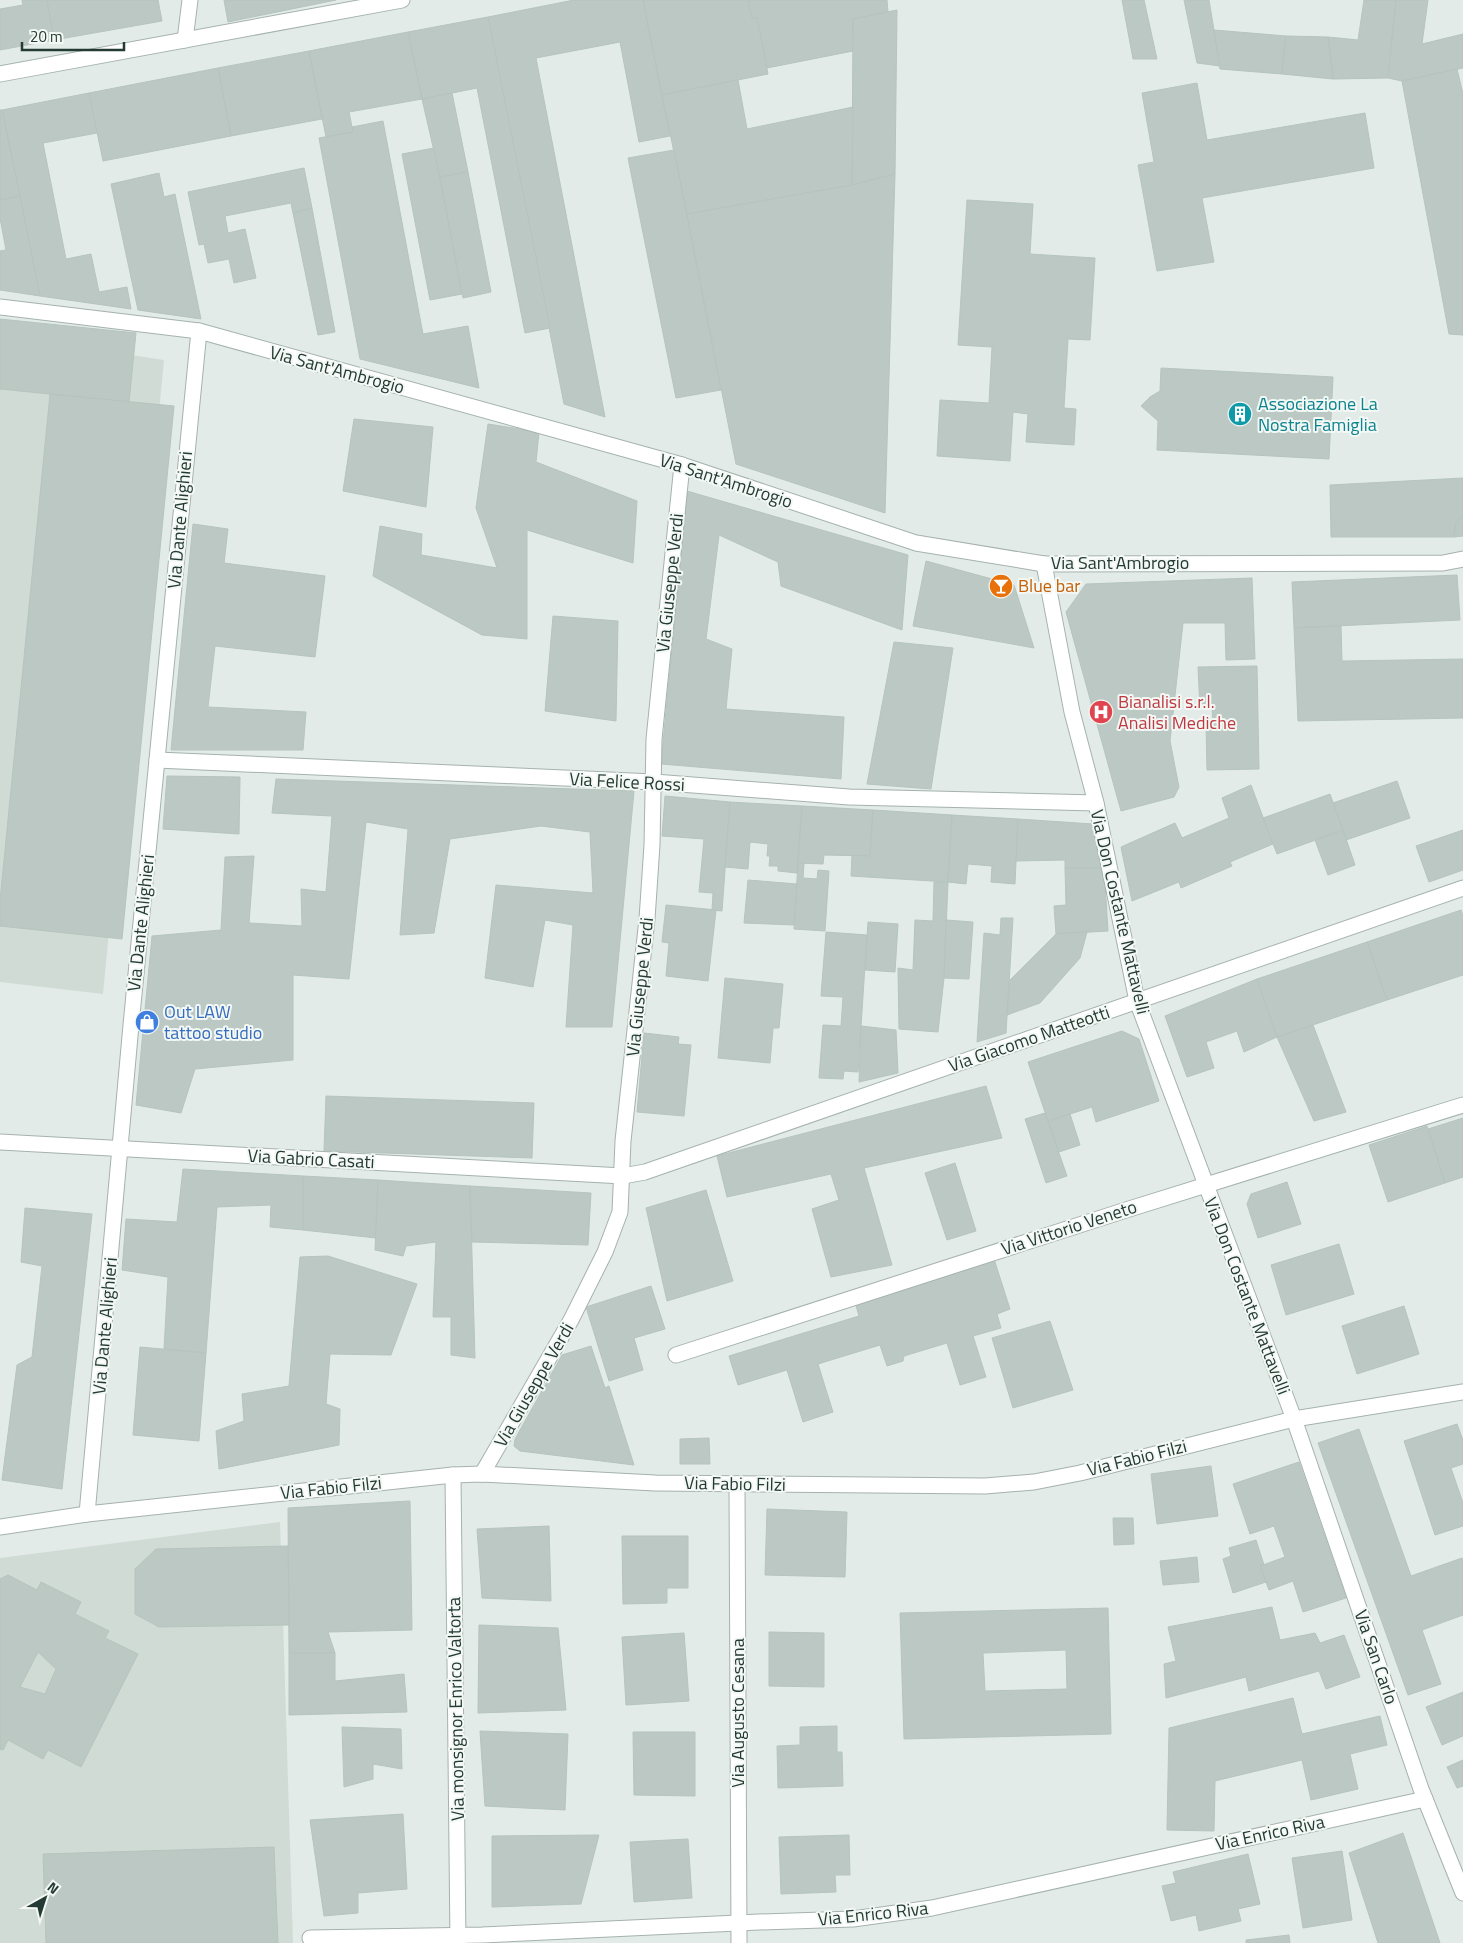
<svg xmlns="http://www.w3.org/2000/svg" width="1463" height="1943" viewBox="0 0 1463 1943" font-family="'Titillium Web',sans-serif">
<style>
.built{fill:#d1dbd6}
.building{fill:#bbc8c3;stroke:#b6c4be;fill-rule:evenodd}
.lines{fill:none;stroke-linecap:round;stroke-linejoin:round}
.minor-casing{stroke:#a5b2ae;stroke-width:17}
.minor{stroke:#fff;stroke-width:15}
.labels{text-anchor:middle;stroke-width:4;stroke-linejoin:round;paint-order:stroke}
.street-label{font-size:18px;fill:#243a34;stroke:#f3f8f5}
.culture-label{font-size:18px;fill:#0d838f;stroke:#f3f8f5;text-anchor:start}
.food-label{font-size:18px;fill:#c56008;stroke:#f3f8f5;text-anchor:start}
.health-label{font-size:18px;fill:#be3a42;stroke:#f3f8f5;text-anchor:start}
.shop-label{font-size:18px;fill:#366cbe;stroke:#f3f8f5;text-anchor:start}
</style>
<rect width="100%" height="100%" fill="#e2ebe7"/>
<!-- built -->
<g class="built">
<path d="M0,335L164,360L103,994L0,982Z"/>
<path d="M280,1522L293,1943H0V1558Z"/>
</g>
<!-- building -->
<g class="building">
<path d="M22,0H47L54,40L0,50V9L23,5Z"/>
<path d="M47,0H158L162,21L54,40Z"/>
<path d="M224,0H336L228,22Z"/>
<path d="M574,0H643L670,136L639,142L620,42L536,58L605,417L564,404L488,17Z"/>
<path d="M643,0H748L752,18L757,17L768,74L662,95Z"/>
<path d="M748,0H887L888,12L853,19V51L767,68L757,17L752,18Z"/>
<path d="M1122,0H1144L1157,59H1133Z"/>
<path d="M1184,0H1209L1220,66L1197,63Z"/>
<path d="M1364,0H1396L1388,78L1333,79L1328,37L1358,40Z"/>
<path d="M1396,0H1428L1422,44L1463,34V68L1402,81L1388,78Z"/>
<path d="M897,10L895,174L852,185L853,19Z"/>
<path d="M488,17L550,328L525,333L477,88L422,99L408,32Z"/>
<path d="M1214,30L1286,36L1282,74L1220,69Z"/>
<path d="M408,32L422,99L349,112L353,132L326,137L309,51Z"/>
<path d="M1286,36L1328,37L1333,79L1282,74Z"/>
<path d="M309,51L322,119L231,136L218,68Z"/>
<path d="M218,68L231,136L103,161L89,93Z"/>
<path d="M1457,69L1463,94V335L1449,334L1402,81Z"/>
<path d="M738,80L747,129L853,107L852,185L687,214L662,95Z"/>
<path d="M1197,83L1207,140L1365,113L1374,168L1202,198L1214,262L1157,271L1138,165L1154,162L1142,93Z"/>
<path d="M89,93L97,133L43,143L66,259L91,254L99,292L127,287L131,309L40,296L2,110Z"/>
<path d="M452,93L468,172L440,177L422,99Z"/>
<path d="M0,110H2L20,196L0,200Z"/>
<path d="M383,121L423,334L468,326L479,388L360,359L319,138L353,132L352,127Z"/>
<path d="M434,148L462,294L430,300L402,154Z"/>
<path d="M674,150L721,390L676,398L628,158Z"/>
<path d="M304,168L312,208L293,213L291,203L225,216L228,233L245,229L256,278L234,283L229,259L208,263L204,244L199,245L188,192Z"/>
<path d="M468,172L491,292L463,298L440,177Z"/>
<path d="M159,173L164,197L175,194L201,319L138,310L111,184Z"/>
<path d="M895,174L885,513L736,464L687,214L852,185Z"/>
<path d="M20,196L40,296L0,290V251L6,250L0,218V200Z"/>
<path d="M967,200L1033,204L1030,254L1095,258L1090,340L1068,339L1064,408L1076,409L1074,445L1026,442L1028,414L1013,412L1010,461L937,456L940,400L989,403L992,347L958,345Z"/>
<path d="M312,208L335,332L318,335L293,213Z"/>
<path d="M0,319L136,333L129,402L0,389Z"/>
<path d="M1161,368L1333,377L1329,459L1157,450L1158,421L1141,406L1150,397L1160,391Z"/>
<path d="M50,394L174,406L122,939L0,926V901Z"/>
<path d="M354,419L433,427L426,507L343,491Z"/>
<path d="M488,424L539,432L536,462L637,501L633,563L527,530V639L482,635L373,576L380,526L422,534L421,555L497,568L476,508Z"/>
<path d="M1463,478V515L1456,522L1454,537H1331L1330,485Z"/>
<path d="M687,491L908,555L902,630L781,586L778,562L719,535L706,639L732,649L726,709L844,717L841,779L661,764Z"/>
<path d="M1463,515V536L1454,537L1456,522Z"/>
<path d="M193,524L228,529L224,563L325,576L315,657L215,646L208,707L306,712L303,750H171Z"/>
<path d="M926,561L1014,585L1034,648L913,626Z"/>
<path d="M1457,575L1460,620L1294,628L1292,582Z"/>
<path d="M1252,578L1255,659L1226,660L1225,623H1183L1170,741L1179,787L1174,797L1121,811L1066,612L1086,584Z"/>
<path d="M553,616L618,621L616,721L545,711Z"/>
<path d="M1341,626L1342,661L1463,659V718L1298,721L1294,628Z"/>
<path d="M894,642L953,648L931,789L867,784Z"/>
<path d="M1257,666L1259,769L1207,770L1206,723H1213L1212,708H1200L1198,667Z"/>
<path d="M167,776L240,777L239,834L163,829Z"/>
<path d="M276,779L634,791L612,1027H566L573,925L545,920L533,987L485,978L496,885L593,893L590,832L541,826L450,839L434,933L400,935L408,829L366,822L349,979L293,975V1060L195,1069L181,1113L136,1105L152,936L221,930L225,857L254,856L249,923L302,926L301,889L326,892L332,816L272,813Z"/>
<path d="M1397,781L1410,818L1346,840L1333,803Z"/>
<path d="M1251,785L1273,844L1230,862L1232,866L1181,888L1179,882L1132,901L1121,847L1175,823L1182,838L1229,818L1222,798Z"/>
<path d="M1330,794L1343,830L1277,854L1263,818Z"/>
<path d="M665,796L730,802L722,911L712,910L713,893L699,892L704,839L662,836Z"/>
<path d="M730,802L802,806L797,873L778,871V866H769L770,856H767L768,844L750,842L748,869L725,867Z"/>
<path d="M802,806L873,810L870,856L824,855L823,864L798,863Z"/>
<path d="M873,810L952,815L948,882L851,876L852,855L870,856Z"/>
<path d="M952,815L1018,819L1015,884L991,882L992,866L968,864L966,884L948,882Z"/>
<path d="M1018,819L1093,824L1104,868H1065V860L1016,861Z"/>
<path d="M1343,830L1355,865L1328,875L1315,840Z"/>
<path d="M1463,830V870L1429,882L1416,846Z"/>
<path d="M798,863H804L803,878L817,879L818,870L829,871L825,931L794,929Z"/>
<path d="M1065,868H1104L1108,931L1056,934L1054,906L1066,905Z"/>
<path d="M748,880L797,884L794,925L744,923Z"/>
<path d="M934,882H948L944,978L938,1032L899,1029L898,968L913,970L915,920L933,921Z"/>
<path d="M666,905L716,910L708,981L666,976L669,943L662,942Z"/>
<path d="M1461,910L1463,916V975L1387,1000L1367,942Z"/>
<path d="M1001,918H1013L1006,1033L977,1042L984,933L1000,935Z"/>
<path d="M946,920L973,922L969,979L944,978Z"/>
<path d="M868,922L898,924L895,972L865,970Z"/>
<path d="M826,932L867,935L858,1072L844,1071L843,1079L819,1078L823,1025L841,1026L843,997L821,996Z"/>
<path d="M1087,932L1080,958L1040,1003L1007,1015L1010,980L1056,934Z"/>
<path d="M1367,942L1387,1000L1277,1037L1257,979Z"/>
<path d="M725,978L783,984L779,1028H773L770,1063L718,1058Z"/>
<path d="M1257,979L1277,1037L1244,1052L1237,1031L1206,1042L1214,1068L1187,1077L1165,1016Z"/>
<path d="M1313,1025L1346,1112L1314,1121L1277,1037Z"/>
<path d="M861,1026L896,1030L898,1073L859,1082Z"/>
<path d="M1122,1031L1139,1039L1159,1101L1096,1122L1092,1107L1048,1121L1028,1062Z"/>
<path d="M644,1033L679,1037L678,1044L691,1045L684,1116L637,1112Z"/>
<path d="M986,1086L1002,1138L864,1168L892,1265L831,1277L812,1209L839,1200L831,1174L727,1197L717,1156Z"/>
<path d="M326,1096L534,1103L532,1158L324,1151Z"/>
<path d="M1045,1113L1067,1176L1046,1183L1025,1119Z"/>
<path d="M1070,1114L1080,1145L1059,1152L1048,1121Z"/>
<path d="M1463,1118V1177L1445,1183L1428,1129Z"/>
<path d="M1427,1126L1445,1183L1388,1202L1369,1145Z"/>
<path d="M955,1163L976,1231L947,1240L925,1173Z"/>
<path d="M183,1169L303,1176V1230L270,1227L271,1205L217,1207L206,1353L164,1349L168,1277L122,1270L126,1219L177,1222Z"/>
<path d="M303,1176L378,1180L376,1238L303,1230Z"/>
<path d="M378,1180L470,1186L475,1358L451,1355V1317H433L436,1242L406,1246L403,1256L375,1250Z"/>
<path d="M1287,1182L1301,1224L1258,1238L1247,1204L1251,1194Z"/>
<path d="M470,1186L591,1193L588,1245L472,1242Z"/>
<path d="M706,1190L733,1281L667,1301L646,1208Z"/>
<path d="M25,1208L92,1214L62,1489L2,1480L17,1365L32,1357L42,1266L21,1262Z"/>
<path d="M1339,1244L1354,1294L1286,1315L1271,1265Z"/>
<path d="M328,1256L417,1284L391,1355L330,1354L326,1404L340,1409L339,1445L219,1469L216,1431L244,1421L242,1394L289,1386L300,1257Z"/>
<path d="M994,1259L1010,1309L997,1314L1001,1328L973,1336L986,1377L960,1385L947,1343L904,1356L903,1361L887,1366L880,1345L818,1364L833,1412L803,1422L787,1370L738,1385L729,1356L859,1316L855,1302Z"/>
<path d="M651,1286L665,1329L634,1338L643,1370L609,1381L586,1307Z"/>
<path d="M1404,1306L1419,1354L1357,1374L1342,1326Z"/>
<path d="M1050,1321L1073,1390L1013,1408L992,1338Z"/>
<path d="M591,1346L605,1388L609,1386L634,1465L520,1451L514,1446L515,1439L562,1355Z"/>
<path d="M140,1347L206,1353L199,1441L133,1435Z"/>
<path d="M1457,1424L1463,1440V1464L1451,1468L1463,1503V1526L1435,1535L1404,1441Z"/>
<path d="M1359,1429L1411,1576L1462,1558L1463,1560V1615L1422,1630L1441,1684L1408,1695L1318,1443Z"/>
<path d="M709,1438L710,1464H680V1439Z"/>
<path d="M1299,1462L1346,1598L1303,1612L1293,1581L1269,1590L1260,1566L1285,1557L1274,1526L1250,1534L1233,1484Z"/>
<path d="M1211,1466L1218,1516L1157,1524L1151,1474Z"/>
<path d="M410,1501L412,1630L328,1632L335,1653H289L288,1508Z"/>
<path d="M767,1509L847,1512L845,1577L765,1575Z"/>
<path d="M1113,1518H1133L1134,1544L1114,1545Z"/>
<path d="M549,1526L551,1601L482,1598L477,1529Z"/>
<path d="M622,1536H688V1588H667V1603L623,1604Z"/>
<path d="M1256,1540L1264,1565L1260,1566L1266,1582L1233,1593L1223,1559L1231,1556L1229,1548Z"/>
<path d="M288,1546L289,1625L159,1627L135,1614V1569L156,1549Z"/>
<path d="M1197,1557L1199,1582L1163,1585L1160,1561Z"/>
<path d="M8,1575L37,1590L41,1582L81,1602L75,1614L109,1631L105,1638L138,1654L81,1767L48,1750L43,1759L8,1740L3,1750L0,1749V1579ZM38,1652L56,1669L45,1694L20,1687Z"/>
<path d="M1272,1607L1280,1640L1315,1633L1320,1643L1344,1635L1360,1677L1326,1689L1319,1671L1249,1691L1246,1677L1166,1698L1164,1664L1176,1661L1168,1627Z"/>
<path d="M1108,1608L1111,1734L904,1739L900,1613ZM1066,1650L1067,1689L985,1691L983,1653Z"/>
<path d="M479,1625L558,1628L566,1710L478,1713Z"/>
<path d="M769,1632L824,1633V1687L769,1686Z"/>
<path d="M684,1633L689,1701L626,1705L622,1637Z"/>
<path d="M289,1653H335V1681L404,1674L407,1712L289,1715Z"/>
<path d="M1463,1692V1736L1442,1745L1426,1707Z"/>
<path d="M1293,1698L1302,1734L1380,1716L1387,1745L1350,1754L1358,1789L1311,1800L1302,1760L1215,1781L1214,1831L1167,1830L1169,1728Z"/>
<path d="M837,1726V1752H842L843,1786L778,1788L777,1746L800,1745V1727Z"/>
<path d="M342,1727L401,1729L402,1769L373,1764V1779L344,1787Z"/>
<path d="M480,1731L568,1734L565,1810L485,1806Z"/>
<path d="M633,1732H695V1796L634,1795Z"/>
<path d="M1463,1760V1786L1457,1788L1447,1767Z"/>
<path d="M403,1814L407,1889L358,1893V1913L324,1916L310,1820Z"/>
<path d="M1403,1833L1440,1943H1378L1349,1853Z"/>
<path d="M599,1835L581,1904L492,1907V1836Z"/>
<path d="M849,1835L850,1875H835L836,1892L781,1894L779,1837Z"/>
<path d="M688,1839L692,1898L634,1902L630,1842Z"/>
<path d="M274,1847L278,1943H46L43,1854Z"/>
<path d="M1342,1851L1352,1920L1303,1928L1292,1858Z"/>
<path d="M1248,1854L1260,1904L1238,1909L1241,1921L1199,1931L1196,1915L1171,1921L1162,1886L1176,1883L1173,1872Z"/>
<path d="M1289,1935L1290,1943H1246V1940Z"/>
</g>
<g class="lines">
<!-- minor casing -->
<g class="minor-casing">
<g id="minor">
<path d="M185,40L190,0"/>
<path d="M0,74L402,0"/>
<path d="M0,307L199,331L682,465L916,543L1044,564L1443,563L1463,559"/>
<path d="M1044,564L1072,712L1096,803L1137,1001L1294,1419L1421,1789L1463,1893"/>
<path d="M157,760L654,782L849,797L1096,803"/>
<path d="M0,1142L623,1176L645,1172L1463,888"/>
<path d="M676,1355L1126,1210L1463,1105"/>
<path d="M482,1474L571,1320L605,1252L620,1212L623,1141L647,919L652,845L654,739L682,465"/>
<path d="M453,1475L458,1943"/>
<path d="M737,1484L739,1943"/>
<path d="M87,1514L131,1025L199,331"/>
<path d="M0,1527L87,1514L453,1475L482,1474L655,1483L985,1486L1034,1482L1080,1473L1294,1419L1463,1392"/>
<path d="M310,1938L482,1935L759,1922L853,1919L932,1908L1425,1799"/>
</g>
</g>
<!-- minor -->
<use href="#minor" class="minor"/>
</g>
<!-- icons -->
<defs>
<g id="building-disc" transform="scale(1.25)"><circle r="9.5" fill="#0f9aa8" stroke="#f3f8f5"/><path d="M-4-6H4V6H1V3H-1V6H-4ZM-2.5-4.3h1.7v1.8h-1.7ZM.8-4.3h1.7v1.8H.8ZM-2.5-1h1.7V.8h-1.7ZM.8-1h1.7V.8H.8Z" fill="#fff"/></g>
<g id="bar-disc" transform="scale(1.25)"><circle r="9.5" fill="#e8710a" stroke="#f3f8f5"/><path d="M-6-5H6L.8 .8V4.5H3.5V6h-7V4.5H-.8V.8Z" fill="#fff"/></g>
<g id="hospital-disc" transform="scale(1.25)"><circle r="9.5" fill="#e0444e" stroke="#f3f8f5"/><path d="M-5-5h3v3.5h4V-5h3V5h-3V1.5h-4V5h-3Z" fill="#fff"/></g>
<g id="shop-disc" transform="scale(1.25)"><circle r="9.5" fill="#3f7fe0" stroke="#f3f8f5"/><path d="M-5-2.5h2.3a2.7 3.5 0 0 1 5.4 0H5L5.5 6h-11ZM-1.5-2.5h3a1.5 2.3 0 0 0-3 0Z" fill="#fff"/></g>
</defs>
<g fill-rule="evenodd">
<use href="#building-disc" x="1240" y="414"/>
<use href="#bar-disc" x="1001" y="586"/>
<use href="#hospital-disc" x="1101" y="712"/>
<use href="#shop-disc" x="147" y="1022"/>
</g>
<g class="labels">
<!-- street labels -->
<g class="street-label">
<text transform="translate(337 370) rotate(15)" y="6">Via Sant'Ambrogio</text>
<text transform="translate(726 481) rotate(18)" y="6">Via Sant'Ambrogio</text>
<text transform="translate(180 520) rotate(-85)" y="6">Via Dante Alighieri</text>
<text x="1120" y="569">Via Sant'Ambrogio</text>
<text transform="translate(670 583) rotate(-84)" y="6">Via Giuseppe Verdi</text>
<text transform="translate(627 782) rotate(3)" y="6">Via Felice Rossi</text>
<text transform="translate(1120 912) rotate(77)" y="6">Via Don Costante Mattavelli</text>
<text transform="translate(141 923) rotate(-84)" y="6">Via Dante Alighieri</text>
<text transform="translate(640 987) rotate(-84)" y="6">Via Giuseppe Verdi</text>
<text transform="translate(1029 1039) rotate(-19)" y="6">Via Giacomo Matteotti</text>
<text transform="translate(311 1159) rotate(3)" y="6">Via Gabrio Casati</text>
<text transform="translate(1069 1228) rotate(-18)" y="6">Via Vittorio Veneto</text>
<text transform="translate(1247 1296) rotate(69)" y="6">Via Don Costante Mattavelli</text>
<text transform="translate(105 1326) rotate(-85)" y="6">Via Dante Alighieri</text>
<text transform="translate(534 1385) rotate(-60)" y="6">Via Giuseppe Verdi</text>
<text transform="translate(1137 1458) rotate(-14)" y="6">Via Fabio Filzi</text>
<text transform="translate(735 1484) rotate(1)" y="6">Via Fabio Filzi</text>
<text transform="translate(331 1488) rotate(-6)" y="6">Via Fabio Filzi</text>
<text transform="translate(1376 1657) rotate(71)" y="6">Via San Carlo</text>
<text transform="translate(456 1709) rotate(-91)" y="6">Via monsignor Enrico Valtorta</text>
<text transform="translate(738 1713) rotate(-90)" y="6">Via Augusto Cesana</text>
<text transform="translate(1270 1833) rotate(-12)" y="6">Via Enrico Riva</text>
<text transform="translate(873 1914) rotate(-6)" y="6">Via Enrico Riva</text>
</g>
<!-- culture labels -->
<g class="culture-label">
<text x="1258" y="410">Associazione La<tspan x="1258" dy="21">Nostra Famiglia</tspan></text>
</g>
<!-- food labels -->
<g class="food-label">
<text x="1018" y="592">Blue bar</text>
</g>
<!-- health labels -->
<g class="health-label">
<text x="1118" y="708">Bianalisi s.r.l.<tspan x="1118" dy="21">Analisi Mediche</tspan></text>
</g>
<!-- shop labels -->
<g class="shop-label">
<text x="164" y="1018">Out LAW<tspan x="164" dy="21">tattoo studio</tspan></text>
</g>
</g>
<!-- north arrow -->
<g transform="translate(45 1898) rotate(39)" stroke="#f3f8f5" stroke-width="4" paint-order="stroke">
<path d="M0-4L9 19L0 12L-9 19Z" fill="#243a34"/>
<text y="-8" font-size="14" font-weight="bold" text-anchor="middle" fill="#243a34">N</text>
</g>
<!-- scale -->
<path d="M22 42v8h102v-8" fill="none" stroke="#243a34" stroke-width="2.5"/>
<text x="30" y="42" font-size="15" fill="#243a34" stroke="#f3f8f5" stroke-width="4" paint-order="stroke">20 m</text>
</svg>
